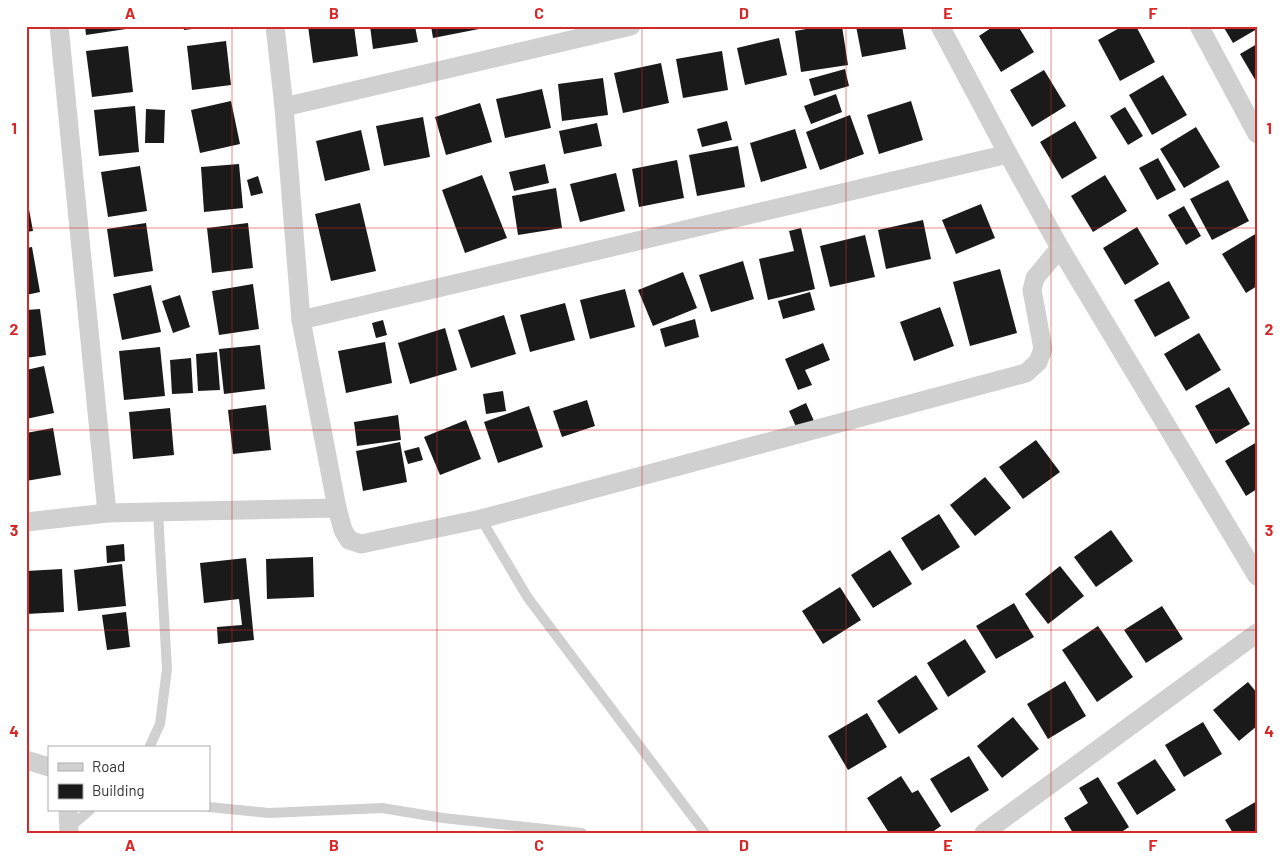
<svg xmlns="http://www.w3.org/2000/svg" width="1283" height="859" viewBox="0 0 1283 859" font-family="Barlow,sans-serif">
<style>
.building{fill:#1a1a1a}
.lines{fill:none;stroke-linecap:round;stroke-linejoin:round}
.lane{stroke:#d0d0d0;stroke-width:10}
.street{stroke:#d0d0d0;stroke-width:19}
.grid{fill:none;stroke:#d62828;stroke-width:1;stroke-opacity:0.55}
.neatline{fill:none;stroke:#d62828;stroke-width:2}
.grid-label{font-size:16px;text-anchor:middle;font-weight:bold;fill:#d62828}
</style>
<rect width="100%" height="100%" fill="#fff"/>
<!-- building -->
<g class="building">
<path d="M85,26H125L126,29L86,35Z"/>
<path d="M183,26H208V27L184,30Z"/>
<path d="M308,26H354L358,56L313,63Z"/>
<path d="M370,26H415L418,42L373,49Z"/>
<path d="M431,26H478L479,29L433,38Z"/>
<path d="M823,26H842L848,65L801,72L795,31Z"/>
<path d="M856,26H902L906,49L862,57Z"/>
<path d="M994,26H1018L1034,52L1001,72L979,36Z"/>
<path d="M1123,26H1136L1155,62L1120,81L1098,40Z"/>
<path d="M1223,26H1257V29L1233,43Z"/>
<path d="M779,38L787,75L745,85L737,48Z"/>
<path d="M226,41L231,85L192,90L187,46Z"/>
<path d="M1257,44V83L1240,54Z"/>
<path d="M128,46L133,92L92,97L86,51Z"/>
<path d="M722,51L728,90L683,98L676,59Z"/>
<path d="M661,63L669,103L623,113L614,73Z"/>
<path d="M845,69L849,86L814,96L809,79Z"/>
<path d="M1044,70L1066,106L1032,127L1010,90Z"/>
<path d="M1163,75L1187,115L1152,135L1129,95Z"/>
<path d="M603,78L608,115L562,121L558,84Z"/>
<path d="M542,89L551,128L505,138L496,99Z"/>
<path d="M836,94L842,112L811,124L804,106Z"/>
<path d="M231,101L240,144L200,153L191,110Z"/>
<path d="M911,101L923,140L879,154L867,115Z"/>
<path d="M480,103L492,142L446,155L435,117Z"/>
<path d="M135,106L139,152L99,156L94,110Z"/>
<path d="M1125,107L1143,136L1128,145L1110,116Z"/>
<path d="M146,109L165,110L164,143H145Z"/>
<path d="M850,115L864,154L820,170L806,132Z"/>
<path d="M423,117L430,157L384,166L376,126Z"/>
<path d="M727,121L732,140L702,147L697,129Z"/>
<path d="M1075,121L1097,158L1062,179L1040,142Z"/>
<path d="M597,123L602,146L564,154L559,131Z"/>
<path d="M1196,127L1220,167L1184,188L1160,149Z"/>
<path d="M795,129L807,168L761,182L750,143Z"/>
<path d="M361,130L370,170L325,181L316,141Z"/>
<path d="M738,146L745,187L697,196L689,155Z"/>
<path d="M1158,158L1176,190L1157,200L1139,168Z"/>
<path d="M677,160L684,198L639,207L632,169Z"/>
<path d="M239,164L243,208L204,212L201,167Z"/>
<path d="M545,164L549,183L514,191L509,172Z"/>
<path d="M140,166L147,211L108,217L101,172Z"/>
<path d="M616,173L625,211L580,222L570,184Z"/>
<path d="M482,175L507,238L465,253L442,190Z"/>
<path d="M1105,175L1127,211L1093,232L1071,196Z"/>
<path d="M258,176L263,193L251,196L247,180Z"/>
<path d="M1228,180L1249,221L1212,240L1190,199Z"/>
<path d="M556,188L562,228L518,235L512,196Z"/>
<path d="M26,193L33,231L26,232Z"/>
<path d="M360,203L376,271L331,281L315,214Z"/>
<path d="M981,204L995,238L956,254L942,220Z"/>
<path d="M1184,206L1201,236L1186,245L1168,215Z"/>
<path d="M923,220L931,259L886,269L878,230Z"/>
<path d="M146,223L153,271L114,277L107,229Z"/>
<path d="M248,223L253,268L212,273L207,228Z"/>
<path d="M1137,227L1159,264L1125,285L1103,248Z"/>
<path d="M801,228L815,289L768,300L759,259L794,251L789,231Z"/>
<path d="M1257,233V286L1246,293L1222,254Z"/>
<path d="M865,235L875,277L830,287L820,246Z"/>
<path d="M32,247L40,292L26,295V248Z"/>
<path d="M743,261L754,299L711,312L699,275Z"/>
<path d="M1000,269L1017,333L970,346L953,282Z"/>
<path d="M683,272L697,308L653,326L638,290Z"/>
<path d="M1169,281L1190,318L1155,337L1134,300Z"/>
<path d="M253,284L259,329L219,335L212,291Z"/>
<path d="M151,285L161,332L122,340L113,294Z"/>
<path d="M625,289L635,327L590,339L580,300Z"/>
<path d="M810,292L815,310L783,319L778,301Z"/>
<path d="M180,295L190,327L173,333L162,301Z"/>
<path d="M565,303L575,340L530,352L520,315Z"/>
<path d="M940,307L954,346L914,361L900,322Z"/>
<path d="M40,309L46,355L26,358V310Z"/>
<path d="M504,315L516,354L471,368L458,330Z"/>
<path d="M695,319L699,337L665,347L660,329Z"/>
<path d="M383,320L387,335L376,338L372,323Z"/>
<path d="M445,328L457,370L410,384L398,343Z"/>
<path d="M1199,333L1221,370L1186,391L1164,354Z"/>
<path d="M385,342L392,383L346,393L338,351Z"/>
<path d="M823,343L830,360L805,370L812,385L798,390L785,359Z"/>
<path d="M260,345L265,389L224,394L219,349Z"/>
<path d="M160,347L165,396L124,400L119,351Z"/>
<path d="M217,352L220,390L198,391L196,354Z"/>
<path d="M191,358L193,393L172,394L170,360Z"/>
<path d="M44,366L54,413L26,419V370Z"/>
<path d="M1229,387L1250,424L1216,444L1195,406Z"/>
<path d="M503,391L506,411L486,414L483,394Z"/>
<path d="M587,400L595,426L562,437L553,411Z"/>
<path d="M806,403L814,421L797,429L789,411Z"/>
<path d="M266,405L271,450L233,454L228,410Z"/>
<path d="M529,406L543,447L498,463L484,422Z"/>
<path d="M170,408L174,455L133,459L129,412Z"/>
<path d="M398,415L401,440L357,446L354,422Z"/>
<path d="M466,420L481,459L440,475L424,437Z"/>
<path d="M53,428L61,475L26,481V433Z"/>
<path d="M1036,440L1060,472L1023,499L999,467Z"/>
<path d="M400,442L407,482L363,491L356,451Z"/>
<path d="M1257,442V489L1246,496L1225,461Z"/>
<path d="M419,447L423,460L408,464L404,451Z"/>
<path d="M985,477L1011,508L975,536L950,505Z"/>
<path d="M939,514L960,547L922,571L901,538Z"/>
<path d="M1111,530L1133,561L1096,587L1074,557Z"/>
<path d="M124,544L125,561L107,563L106,546Z"/>
<path d="M890,550L912,584L873,608L851,575Z"/>
<path d="M313,557L314,597L267,599L266,559Z"/>
<path d="M246,558L254,640L218,644L217,627L242,625L239,599L204,603L200,563Z"/>
<path d="M122,564L126,606L78,611L74,570Z"/>
<path d="M1060,566L1084,596L1048,624L1025,594Z"/>
<path d="M62,569L64,612L26,614V571Z"/>
<path d="M840,587L861,620L823,644L802,611Z"/>
<path d="M1014,603L1034,637L996,659L976,626Z"/>
<path d="M1162,606L1183,639L1146,663L1124,630Z"/>
<path d="M126,612L130,647L107,650L102,615Z"/>
<path d="M1098,626L1133,677L1097,702L1062,650Z"/>
<path d="M965,639L986,672L948,697L927,663Z"/>
<path d="M916,675L938,709L899,734L877,701Z"/>
<path d="M1065,681L1086,716L1048,739L1027,704Z"/>
<path d="M1248,682L1257,693V726L1239,741L1213,710Z"/>
<path d="M867,713L887,747L848,770L828,736Z"/>
<path d="M1013,717L1039,749L1002,778L977,746Z"/>
<path d="M1203,722L1222,754L1184,777L1165,745Z"/>
<path d="M969,756L989,790L951,813L930,779Z"/>
<path d="M1155,759L1176,790L1137,815L1117,783Z"/>
<path d="M901,776L912,793L918,790L941,826L931,833H889L867,798Z"/>
<path d="M1098,777L1129,827L1120,833H1073L1064,818L1088,803L1079,788Z"/>
<path d="M1257,801V833H1233L1225,820Z"/>
</g>
<g class="lines">
<!-- lane -->
<g class="lane">
<path d="M481,519L528,598L705,833"/>
<path d="M149,748L160,724L167,669L158,513"/>
<path d="M209,807L269,813L382,808L443,818L582,833"/>
<path d="M69,828L90,810"/>
</g>
<!-- street -->
<g class="street">
<path d="M59,26L107,513"/>
<path d="M940,26L1008,154L1060,248L1257,576"/>
<path d="M1199,26L1257,134"/>
<path d="M284,107L631,26"/>
<path d="M301,320L1008,154"/>
<path d="M337,508L343,530L349,540L361,544L481,519L1026,373L1038,362L1043,349L1032,290L1035,278L1060,248"/>
<path d="M26,522L107,513L337,508L301,320L284,107L275,26"/>
<path d="M26,760L49,767"/>
<path d="M68,810L69,833"/>
<path d="M984,833L1257,633"/>
</g>
</g>
<!-- grid -->
<path class="grid" d="M232,26V833M437,26V833M642,26V833M846,26V833M1051,26V833M26,228H1257M26,430H1257M26,630H1257"/>
<!-- border -->
<rect width="1283" height="859" fill="none" stroke="#ffffff" stroke-width="55"/>
<!-- legend -->
<rect x="48" y="746" width="162" height="65" fill="#ffffff" stroke="#adadad"/>
<rect x="58" y="763" width="25" height="8" fill="#d0d0d0" stroke="#adadad"/>
<text x="92" y="772" font-size="15" fill="#333333">Road</text>
<rect x="58" y="784" width="25" height="15" fill="#1a1a1a" stroke="#adadad"/>
<text x="92" y="796" font-size="15" fill="#333333">Building</text>
<rect x="28" y="28" width="1228" height="804" class="neatline"/>
<g class="grid-label">
<text x="130" y="19">A</text>
<text x="334" y="19">B</text>
<text x="539" y="19">C</text>
<text x="744" y="19">D</text>
<text x="948" y="19">E</text>
<text x="1153" y="19">F</text>
<text x="14" y="134">1</text>
<text x="1269" y="134">1</text>
<text x="14" y="335">2</text>
<text x="1269" y="335">2</text>
<text x="14" y="536">3</text>
<text x="1269" y="536">3</text>
<text x="14" y="737">4</text>
<text x="1269" y="737">4</text>
<text x="130" y="851">A</text>
<text x="334" y="851">B</text>
<text x="539" y="851">C</text>
<text x="744" y="851">D</text>
<text x="948" y="851">E</text>
<text x="1153" y="851">F</text>
</g>
</svg>
